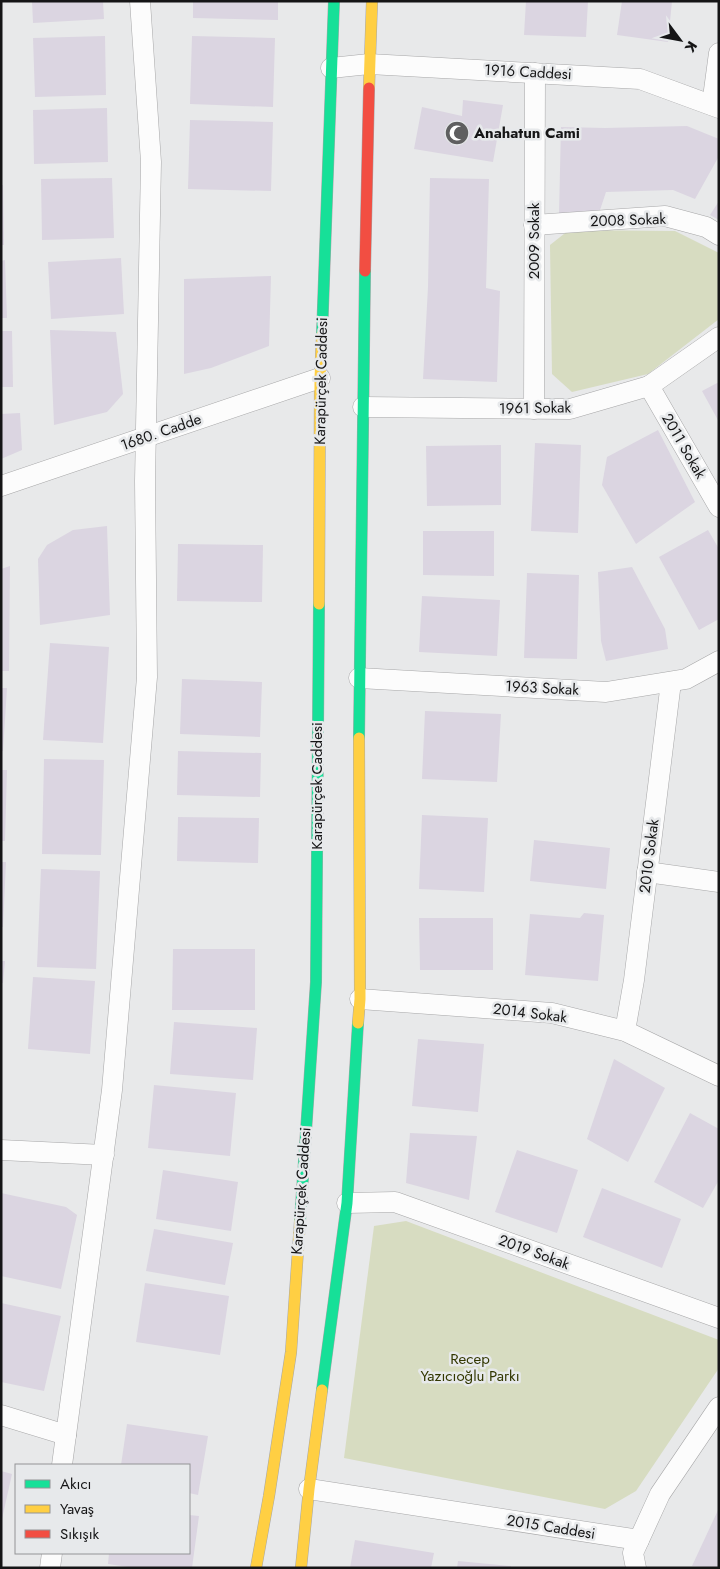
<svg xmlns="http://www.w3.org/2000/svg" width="720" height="1569" viewBox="0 0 720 1569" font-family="Jost,sans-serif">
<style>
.green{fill:#d7dcc1}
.building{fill:#dbd5e1}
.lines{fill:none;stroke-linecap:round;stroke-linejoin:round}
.street-casing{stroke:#a7a7a8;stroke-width:21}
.fast-casing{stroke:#a7a7a8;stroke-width:12}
.slow-casing{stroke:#a7a7a8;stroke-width:12}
.jam-casing{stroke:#a7a7a8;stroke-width:12}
.street{stroke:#fcfcfc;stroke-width:20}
.fast{stroke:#16e098;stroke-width:11}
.slow{stroke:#ffcf43;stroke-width:11}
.jam{stroke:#f24e42;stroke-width:11}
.labels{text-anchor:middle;stroke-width:5;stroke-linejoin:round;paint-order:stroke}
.street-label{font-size:15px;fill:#151516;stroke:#e7e9eb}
.poi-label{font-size:15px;font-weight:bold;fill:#151516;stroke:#e7e9eb;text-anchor:start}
.park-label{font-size:15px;fill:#323701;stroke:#e7e9eb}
</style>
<rect width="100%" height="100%" fill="#e8e9ea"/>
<!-- green -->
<g class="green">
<path d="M569,230L675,231L719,253V319L648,374L572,392L552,374L550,245Z"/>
<path d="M406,1221L719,1340V1368L636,1491L605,1509L344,1458L374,1226Z"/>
</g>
<!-- building -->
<g class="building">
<path d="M32,1H103L104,19L33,23Z"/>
<path d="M193,1H278V20L193,18Z"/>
<path d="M526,1H588L586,37L524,35Z"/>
<path d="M622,1H672L668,42L617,35Z"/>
<path d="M105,36L106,95L35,97L33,38Z"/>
<path d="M192,36L275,38L273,107L190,104Z"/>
<path d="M463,100L503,105L493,162L414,149L422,107L462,116Z"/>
<path d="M107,108L108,162L34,164L33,110Z"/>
<path d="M190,120L273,122L271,191L188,189Z"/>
<path d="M687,126L719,139V156L695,199L673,190L606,192L599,213L559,214L561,127L605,128Z"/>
<path d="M112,178L114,238L42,240L41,179Z"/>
<path d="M430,178L489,179L486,288L500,291L497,382L423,379L428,287Z"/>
<path d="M1,185H3L4,245H1Z"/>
<path d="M719,201V220L710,215Z"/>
<path d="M121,258L124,314L51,319L48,262Z"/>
<path d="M5,260L7,318H1V261Z"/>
<path d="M271,276L269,346L211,368L184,374V279Z"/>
<path d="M50,330L116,332L123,394L107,412L54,425Z"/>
<path d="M1,331H12L13,387H1Z"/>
<path d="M719,382V422L702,391Z"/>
<path d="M20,413L22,450L1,459V414Z"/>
<path d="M658,430L695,502L636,544L602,485L607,457Z"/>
<path d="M535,443L581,445L578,533L531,531Z"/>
<path d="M501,445V505L427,506L426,446Z"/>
<path d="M107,526L110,615L40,625L38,559L47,545L73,530Z"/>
<path d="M708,530L719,549V619L699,630L659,557Z"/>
<path d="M423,531H494V576L423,575Z"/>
<path d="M178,544L263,545L262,602L177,601Z"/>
<path d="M10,566L9,671H1V569Z"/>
<path d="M632,567L665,629L668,649L606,661L601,641L598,572Z"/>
<path d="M527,573L579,575L577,659L524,658Z"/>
<path d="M422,596L500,600L497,656L419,652Z"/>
<path d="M50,643L109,647L103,743L43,740Z"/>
<path d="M182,679L262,682L260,737L180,734Z"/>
<path d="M1,688H7L3,751H1Z"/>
<path d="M425,711L501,714L497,782L422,779Z"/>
<path d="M178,751L261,753L260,797L177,795Z"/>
<path d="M44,759L104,760L101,855L42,854Z"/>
<path d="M1,770H7L5,841H1Z"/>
<path d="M422,815L488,818L484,892L419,889Z"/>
<path d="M178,817L259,818L258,863L177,861Z"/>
<path d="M534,840L610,848L606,889L530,881Z"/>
<path d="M1,862H6L3,927H1Z"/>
<path d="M41,869L100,871L96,969L37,967Z"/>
<path d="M584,913L604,915L598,981L525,975L530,914L580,918Z"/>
<path d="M419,918H493V970H420Z"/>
<path d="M173,949H255V1010H172Z"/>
<path d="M1,961H5L3,983H1Z"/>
<path d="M33,977L95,981L90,1054L28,1049Z"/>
<path d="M174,1022L257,1028L253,1080L170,1074Z"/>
<path d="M418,1039L484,1044L478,1112L412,1106Z"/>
<path d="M614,1059L665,1088L628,1162L587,1139Z"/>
<path d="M154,1085L236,1093L230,1156L148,1148Z"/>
<path d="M690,1113L719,1129V1180L703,1208L654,1182Z"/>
<path d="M410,1133L477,1136L469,1200L406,1183Z"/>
<path d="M517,1150L578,1170L557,1233L495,1212Z"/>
<path d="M163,1170L238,1182L231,1231L156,1219Z"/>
<path d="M602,1188L681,1219L662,1268L583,1237Z"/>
<path d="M1,1193L66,1207L77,1215L61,1289L1,1276Z"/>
<path d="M154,1229L233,1243L225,1285L146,1271Z"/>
<path d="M145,1283L229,1296L220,1355L136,1342Z"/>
<path d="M1,1303L61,1316L44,1391L1,1382Z"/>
<path d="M127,1424L208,1436L198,1495L189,1493V1465H121Z"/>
<path d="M1,1471L12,1474L2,1519H1Z"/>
<path d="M719,1508V1568L692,1566Z"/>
<path d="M189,1515L199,1516L192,1568H135L108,1564L109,1553H189Z"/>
<path d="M355,1540L434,1553L431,1568H350Z"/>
<path d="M458,1561L511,1566V1568H457Z"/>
</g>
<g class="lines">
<!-- street casing -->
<g class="street-casing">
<g id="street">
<path d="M331,68L369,64L640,79L719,108"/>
<path d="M712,105L719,53"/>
<path d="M534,225L665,216L706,227L719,235"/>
<path d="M649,386L719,507"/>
<path d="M363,407L570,409L649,386L719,337"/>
<path d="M534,409L535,73"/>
<path d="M1,486L320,378"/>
<path d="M359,678L606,692L686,679L719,661"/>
<path d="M647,872L719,882"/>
<path d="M360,999L552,1013L625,1031L719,1076"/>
<path d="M625,1031L634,980L671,682"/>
<path d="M1,1150L104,1155"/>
<path d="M347,1203L395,1202L719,1318"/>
<path d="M1,1415L66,1435"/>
<path d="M62,1465L112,1090L147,677L145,481L151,162L140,1"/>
<path d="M309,1489L639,1540"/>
<path d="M50,1568L52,1553"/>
<path d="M636,1568L633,1553L660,1494L719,1407"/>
</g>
</g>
<!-- fast casing -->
<g class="fast-casing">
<g id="fast">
<path d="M322,335L334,1"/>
<path d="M359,738L365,271"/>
<path d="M300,1221L316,982L319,604"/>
<path d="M322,1390L347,1203L358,1023"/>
</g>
</g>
<!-- slow casing -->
<g class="slow-casing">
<g id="slow">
<path d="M369,88L372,1"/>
<path d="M319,604L320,378L322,335"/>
<path d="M358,1023L360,999L359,738"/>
<path d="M256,1568L269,1496L291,1352L300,1221"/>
<path d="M301,1568L309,1489L322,1390"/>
</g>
</g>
<!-- jam casing -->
<g class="jam-casing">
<path id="jam" d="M365,271L369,88"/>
</g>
<!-- street -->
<use href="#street" class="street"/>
<!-- fast -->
<use href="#fast" class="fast"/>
<!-- slow -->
<use href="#slow" class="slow"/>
<!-- jam -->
<use href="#jam" class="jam"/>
</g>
<!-- icons -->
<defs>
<g id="mosque-disc" transform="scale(1.25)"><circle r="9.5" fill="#5f5f60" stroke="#e7e9eb"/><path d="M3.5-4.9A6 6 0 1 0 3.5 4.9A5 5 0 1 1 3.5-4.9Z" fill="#fff"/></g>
</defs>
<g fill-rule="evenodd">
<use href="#mosque-disc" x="457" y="133"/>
</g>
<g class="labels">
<!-- street labels -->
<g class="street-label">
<text transform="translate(528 72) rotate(3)" y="5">1916 Caddesi</text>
<text transform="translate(628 220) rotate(-2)" y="5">2008 Sokak</text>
<text transform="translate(534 241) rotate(-90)" y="5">2009 Sokak</text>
<text transform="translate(321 381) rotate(-89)" y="5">Karapürçek Caddesi</text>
<text transform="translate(535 408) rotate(-1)" y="5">1961 Sokak</text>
<text transform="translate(161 432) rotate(-19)" y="5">1680. Cadde</text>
<text transform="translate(684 446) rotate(60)" y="5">2011 Sokak</text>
<text transform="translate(542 688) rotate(3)" y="5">1963 Sokak</text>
<text transform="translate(317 786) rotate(-90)" y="5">Karapürçek Caddesi</text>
<text transform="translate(649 856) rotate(-83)" y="5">2010 Sokak</text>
<text transform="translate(530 1013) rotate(7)" y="5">2014 Sokak</text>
<text transform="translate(301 1191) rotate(-86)" y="5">Karapürçek Caddesi</text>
<text transform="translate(534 1252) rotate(20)" y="5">2019 Sokak</text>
<text transform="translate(551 1527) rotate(9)" y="5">2015 Caddesi</text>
</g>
<!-- poi labels -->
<g class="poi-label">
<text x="474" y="138">Anahatun Cami</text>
</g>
<!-- park labels -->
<g class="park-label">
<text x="470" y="1364">Recep<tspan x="470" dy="17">Yazıcıoğlu Parkı</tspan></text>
</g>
</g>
<!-- border -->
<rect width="720" height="1569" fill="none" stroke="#151516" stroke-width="5"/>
<!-- legend -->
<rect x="15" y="1464" width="175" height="90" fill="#e7e9eb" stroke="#939496"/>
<rect x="25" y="1480" width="25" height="8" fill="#16e098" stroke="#939496"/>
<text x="60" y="1489" font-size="15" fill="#151516">Akıcı</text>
<rect x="25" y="1505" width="25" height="8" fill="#ffcf43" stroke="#939496"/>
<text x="60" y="1514" font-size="15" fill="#151516">Yavaş</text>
<rect x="25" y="1530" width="25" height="8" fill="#f24e42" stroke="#939496"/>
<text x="60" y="1539" font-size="15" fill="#151516">Sıkışık</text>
<!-- north arrow -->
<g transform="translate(680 40) rotate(122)" stroke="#e7e9eb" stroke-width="4" paint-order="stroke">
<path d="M0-4L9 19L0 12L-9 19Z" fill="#151516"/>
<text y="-8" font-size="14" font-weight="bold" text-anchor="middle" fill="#151516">K</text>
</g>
</svg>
